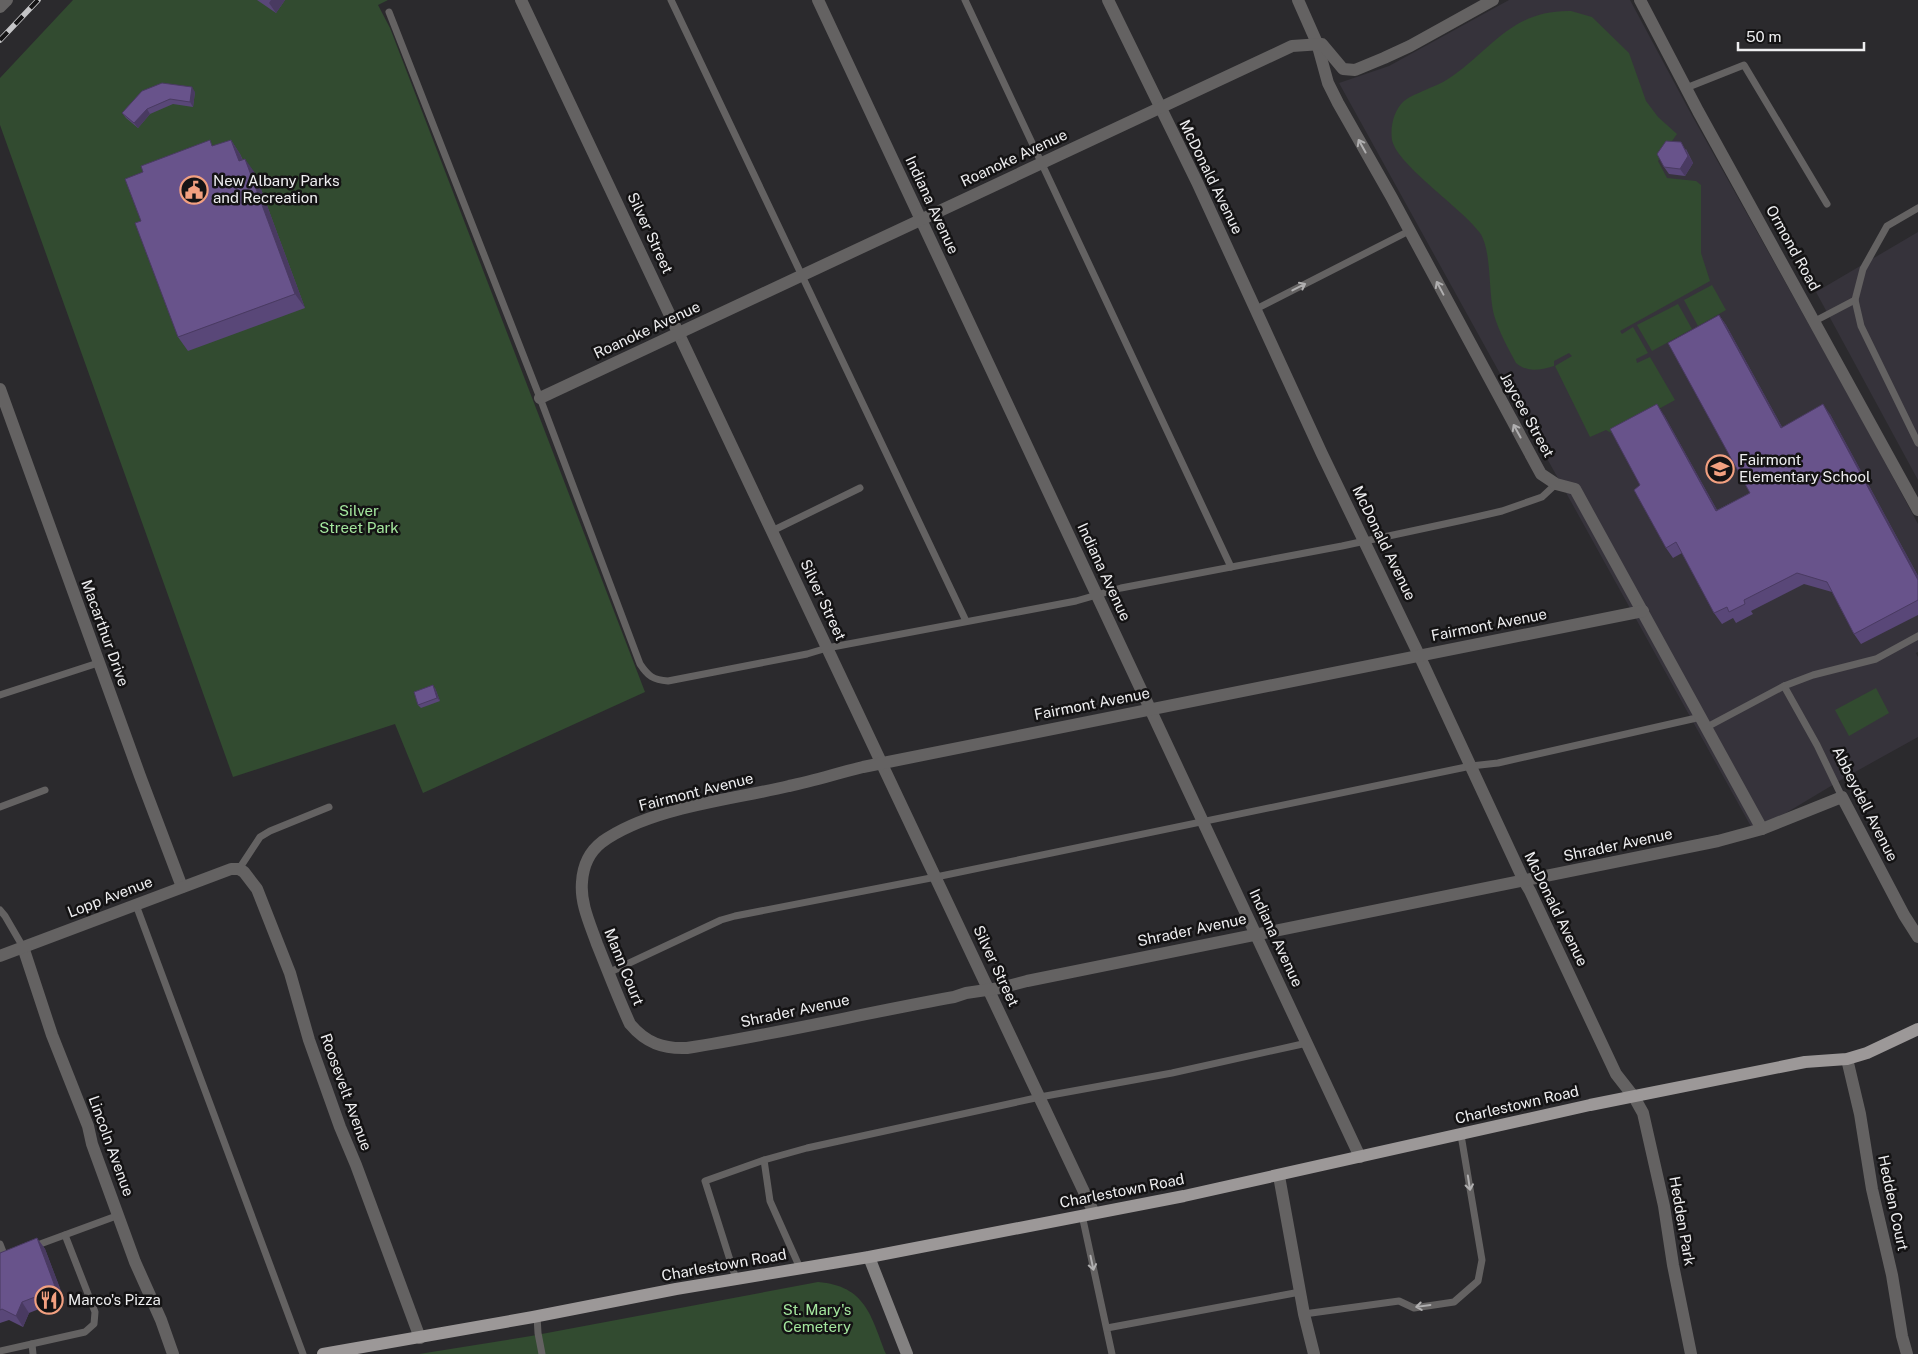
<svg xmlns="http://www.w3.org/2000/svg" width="1918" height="1354" viewBox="0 0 1918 1354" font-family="'Public Sans',sans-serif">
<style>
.built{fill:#36333b}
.green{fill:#324b30}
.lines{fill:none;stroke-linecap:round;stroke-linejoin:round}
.service{stroke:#646262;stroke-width:7}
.minor{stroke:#646262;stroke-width:12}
.secondary{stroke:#838181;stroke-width:12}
.primary{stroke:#9c9898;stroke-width:12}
.rail-casing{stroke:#c5c5c7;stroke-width:5.5}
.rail{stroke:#141314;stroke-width:4;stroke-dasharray:11;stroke-linecap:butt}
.wall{fill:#594778}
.shaded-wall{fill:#493a61}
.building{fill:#68538b;stroke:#493a61}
.oneway{stroke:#b0afb0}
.labels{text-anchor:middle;stroke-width:5;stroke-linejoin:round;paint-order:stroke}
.street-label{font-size:15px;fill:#eeeef0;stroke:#141314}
.poi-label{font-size:15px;fill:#eeeef0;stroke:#141314;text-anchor:start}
.park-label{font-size:15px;fill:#a4e79e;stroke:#141314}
</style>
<rect width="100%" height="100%" fill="#2b2a2d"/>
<!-- built -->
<g class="built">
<path d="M1509,0H1630L1690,112L1859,414L1918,524V652L1916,653L1918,657V737L1846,777L1754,832L1339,83L1389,66Z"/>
<path d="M1918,232V480L1816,292Z"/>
</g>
<!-- green -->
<g class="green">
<path d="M73,0H388L378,5L390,28L645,692L423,793L395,724L233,777L0,125V78Z"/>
<path d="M1571,11L1592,17L1629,53L1646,101L1658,117L1677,134L1658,161L1667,178L1696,181L1701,185V253L1710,281L1620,331L1622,334L1633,327L1648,353L1636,359L1637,363L1650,357L1675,400L1613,434L1606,430L1590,437L1555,366L1572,356L1569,353L1554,361V366C1540,370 1528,373 1516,363C1508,348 1499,332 1494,315C1488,292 1492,251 1480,233C1461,207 1398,166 1392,140C1390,126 1394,110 1404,101C1414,93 1436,87 1448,79C1492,50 1510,10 1571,11Z"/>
<path d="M1712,285L1726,310L1698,326L1684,300Z"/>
<path d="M1678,304L1692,329L1652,351L1637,325Z"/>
<path d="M1876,688L1889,713L1849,736L1835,710Z"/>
<path d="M818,1282C866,1286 871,1316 886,1354H419L531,1336Z"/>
</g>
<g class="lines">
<!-- service -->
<g class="service">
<path d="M671,0L966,621"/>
<path d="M965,0L1231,567"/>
<path d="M389,12L540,398L640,664C648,676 653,680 668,681L807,654L827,648L1076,601L1121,588L1342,546L1463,520L1502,511L1542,497L1556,484"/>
<path d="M1686,88L1744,65L1827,204"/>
<path d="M1918,208L1887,226L1863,269L1855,300L1861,326L1918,443"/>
<path d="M1256,309L1409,231"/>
<path d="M1815,321L1855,300"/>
<path d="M772,531L860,488"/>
<path d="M1784,686L1817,745L1842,797"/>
<path d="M0,695L98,663"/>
<path d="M1707,727L1784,686L1813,675L1876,659L1918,636"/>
<path d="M0,807L45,790"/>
<path d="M239,869L260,837L270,831L329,807"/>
<path d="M136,905L303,1354"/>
<path d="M0,910L5,916L23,947"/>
<path d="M608,973L721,920L735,916L936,877L1471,766L1498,763L1701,717"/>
<path d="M1082,1215L1112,1354"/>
<path d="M0,1244L5,1257L8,1256"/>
<path d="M32,1247L119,1215"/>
<path d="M800,1268L770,1201L764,1160L807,1148L1040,1097L1172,1073L1307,1043"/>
<path d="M736,1279L705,1181L764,1160"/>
<path d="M1304,1314L1399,1301L1414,1308L1454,1302L1478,1281L1482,1260L1461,1135"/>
<path d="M537,1316L538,1333L542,1354"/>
<path d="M1107,1328L1300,1292"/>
<path d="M32,1344L33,1354"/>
<path d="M0,1351L85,1332L94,1324L95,1312L65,1235"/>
</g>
<!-- minor -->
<g class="minor">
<path d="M521,0L1094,1213"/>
<path d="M818,0L1360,1157"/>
<path d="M1108,0L1197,182L1322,454L1419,655L1524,881L1530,891L1616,1074L1634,1097L1643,1113L1664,1206L1673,1265L1691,1354"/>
<path d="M1298,0L1317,43L1328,83L1338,103L1392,198L1541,474L1556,484L1575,489L1762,829"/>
<path d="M1640,0L1698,111L1918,510"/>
<path d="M0,7L7,0"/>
<path d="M0,389L140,776L182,887"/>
<path d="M540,398L1292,46L1322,44L1343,69L1355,70L1384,58L1410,46L1493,0"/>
<path d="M1643,611L863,767C838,773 814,781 789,786C731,800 651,807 602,842C589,852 583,866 582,882C580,903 590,924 597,944C608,971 618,998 630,1024C646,1043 663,1049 687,1048C777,1034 865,1013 954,997L966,993L1000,988L1027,981L1718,841L1762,829L1842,797L1904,915L1918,937"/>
<path d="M23,947L52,1035L88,1126L92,1144L135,1262L161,1320L173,1354"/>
<path d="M0,956L231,869H239L244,872L257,889L290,973L309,1040L340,1127L356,1165L420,1338"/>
<path d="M1847,1059L1860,1114L1872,1189L1892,1275L1902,1336L1907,1354"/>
<path d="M1279,1176L1304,1314L1314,1354"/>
</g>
<!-- secondary -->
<path class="secondary" d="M869,1257L907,1354"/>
<!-- primary -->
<path class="primary" d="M323,1354L533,1317L676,1289L869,1257L1184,1196L1590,1105L1805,1062L1847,1059L1867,1053L1918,1029"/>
<!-- rail casing -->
<g class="rail-casing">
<path id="rail" d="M0,40L38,0"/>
</g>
<!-- rail -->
<use href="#rail" class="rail"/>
</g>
<!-- wall -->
<g class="wall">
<path d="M257,0H285L276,13Z"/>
<path d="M195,92L193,107L173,104L150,114L138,128L126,118L122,113Z"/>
<path d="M231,140L240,154L243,160L255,173L305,308L188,351L178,337L141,221L214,146Z"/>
<path d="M1686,149L1693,163L1685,176L1669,174L1664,167Z"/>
<path d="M1719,315L1726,325L1782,427L1830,414L1918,576V615L1861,644L1854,634L1832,592L1804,584L1751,611L1753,614L1736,623L1733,618L1722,624L1714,613L1682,553L1673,558L1666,548L1640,485L1664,415L1717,510L1750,493Z"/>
<path d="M435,688L440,701L421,708L418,705Z"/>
<path d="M37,1238L45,1249L64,1299L29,1313L23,1327L9,1320L0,1323V1253Z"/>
</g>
<!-- shaded-wall -->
<g class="shaded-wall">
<path d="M271,0H285L276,13L269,3Z"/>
<path d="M192,87L195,92L193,107L190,102Z"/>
<path d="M147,109L150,114L138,128L134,123Z"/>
<path d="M231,140L240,154L249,175L239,161Z"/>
<path d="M1681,142L1693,163L1685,176L1680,169Z"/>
<path d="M245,159L255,173L305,308L295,294Z"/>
<path d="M1719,315L1726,325L1788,438L1781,428Z"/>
<path d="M1657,404L1664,415L1723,521L1716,511Z"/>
<path d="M1823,404L1830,414L1918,576V580Z"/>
<path d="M433,685L435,688L440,701L437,698Z"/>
<path d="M37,1238L45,1249L64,1299L56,1289Z"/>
<path d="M22,1302L29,1313L23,1327L16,1316Z"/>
</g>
<!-- building -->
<g class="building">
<path d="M162,83L192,87L190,102L170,99L147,109L134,123L122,113L142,91Z"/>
<path d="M210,140L212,146L231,140L239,161L245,159L295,294L178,337L135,223L141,221L125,179L143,172L141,166Z"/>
<path d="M1666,141L1681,142L1688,156L1680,169L1664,167L1657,154Z"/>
<path d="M1719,315L1781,428L1823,404L1918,580V600L1854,634L1827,582L1797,573L1744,600L1745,604L1729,612L1727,607L1714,613L1676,542L1666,548L1634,490L1640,485L1610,429L1657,404L1716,511L1750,493L1668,343Z"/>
<path d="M433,685L437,698L418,705L414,692Z"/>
<path d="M37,1238L56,1289L22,1302L16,1316L2,1309L0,1310V1253Z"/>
</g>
<!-- one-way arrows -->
<defs><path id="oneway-shaft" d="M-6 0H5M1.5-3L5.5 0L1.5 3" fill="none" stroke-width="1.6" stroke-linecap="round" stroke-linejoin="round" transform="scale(1.25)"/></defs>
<g class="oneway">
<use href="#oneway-shaft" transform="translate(1362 146) rotate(-119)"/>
<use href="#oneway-shaft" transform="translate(1299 287) rotate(-27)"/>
<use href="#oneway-shaft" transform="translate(1440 288) rotate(-118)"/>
<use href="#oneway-shaft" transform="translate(1517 431) rotate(-119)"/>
<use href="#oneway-shaft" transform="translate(1469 1183) rotate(81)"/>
<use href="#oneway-shaft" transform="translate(1092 1263) rotate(78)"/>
<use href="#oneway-shaft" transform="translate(1423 1306) rotate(172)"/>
</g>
<!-- icons -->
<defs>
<g id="civic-ring" transform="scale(1.4375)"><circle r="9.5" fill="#141314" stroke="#f2a080" stroke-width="1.5"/><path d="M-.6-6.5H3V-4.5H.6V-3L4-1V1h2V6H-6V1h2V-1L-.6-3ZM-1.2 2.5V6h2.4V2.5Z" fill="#f2a080"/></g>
<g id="school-ring" transform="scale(1.4375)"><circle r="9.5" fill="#141314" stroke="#f2a080" stroke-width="1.5"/><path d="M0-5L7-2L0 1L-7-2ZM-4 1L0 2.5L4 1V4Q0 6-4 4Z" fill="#f2a080"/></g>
<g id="restaurant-ring" transform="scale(1.4375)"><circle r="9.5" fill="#141314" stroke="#f2a080" stroke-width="1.5"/><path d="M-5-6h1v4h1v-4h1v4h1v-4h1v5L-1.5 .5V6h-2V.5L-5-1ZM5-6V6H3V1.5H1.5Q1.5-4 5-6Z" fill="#f2a080"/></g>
</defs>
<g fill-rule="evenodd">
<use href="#civic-ring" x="194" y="190"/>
<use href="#school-ring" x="1720" y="469"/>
<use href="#restaurant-ring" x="49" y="1300"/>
</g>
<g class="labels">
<!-- street labels -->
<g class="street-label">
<text transform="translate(1014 158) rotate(-25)" y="5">Roanoke Avenue</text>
<text transform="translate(1211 177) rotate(64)" y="5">McDonald Avenue</text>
<text transform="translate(932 205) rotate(65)" y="5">Indiana Avenue</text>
<text transform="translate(650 233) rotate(65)" y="5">Silver Street</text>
<text transform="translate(1793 248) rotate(61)" y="5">Ormond Road</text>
<text transform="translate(647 330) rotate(-25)" y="5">Roanoke Avenue</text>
<text transform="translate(1527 415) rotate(61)" y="5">Jaycee Street</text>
<text transform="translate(1384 543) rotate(64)" y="5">McDonald Avenue</text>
<text transform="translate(1104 572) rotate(65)" y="5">Indiana Avenue</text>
<text transform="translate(823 600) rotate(65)" y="5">Silver Street</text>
<text transform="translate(1489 625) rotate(-11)" y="5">Fairmont Avenue</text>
<text transform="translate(105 633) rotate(70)" y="5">Macarthur Drive</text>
<text transform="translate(1092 704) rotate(-11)" y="5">Fairmont Avenue</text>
<text transform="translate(696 792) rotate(-14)" y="5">Fairmont Avenue</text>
<text transform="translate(1865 804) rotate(63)" y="5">Abbeydell Avenue</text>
<text transform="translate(1618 845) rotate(-12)" y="5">Shrader Avenue</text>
<text transform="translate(110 897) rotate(-21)" y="5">Lopp Avenue</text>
<text transform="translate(1556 909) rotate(64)" y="5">McDonald Avenue</text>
<text transform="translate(1192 930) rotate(-12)" y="5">Shrader Avenue</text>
<text transform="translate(1276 938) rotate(65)" y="5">Indiana Avenue</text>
<text transform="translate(996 966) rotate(65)" y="5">Silver Street</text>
<text transform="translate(624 967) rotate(68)" y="5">Mann Court</text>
<text transform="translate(795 1011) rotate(-12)" y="5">Shrader Avenue</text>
<text transform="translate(346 1092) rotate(70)" y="5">Roosevelt Avenue</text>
<text transform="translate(1517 1105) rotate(-13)" y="5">Charlestown Road</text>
<text transform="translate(111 1146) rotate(70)" y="5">Lincoln Avenue</text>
<text transform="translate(1122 1191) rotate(-11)" y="5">Charlestown Road</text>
<text transform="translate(1893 1203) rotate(78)" y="5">Hedden Court</text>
<text transform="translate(1682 1221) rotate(80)" y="5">Hedden Park</text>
<text transform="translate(724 1265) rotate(-10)" y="5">Charlestown Road</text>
</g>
<!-- poi labels -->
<g class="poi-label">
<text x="213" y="186">New Albany Parks<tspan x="213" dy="17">and Recreation</tspan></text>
<text x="1739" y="465">Fairmont<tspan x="1739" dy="17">Elementary School</tspan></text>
<text x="68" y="1305">Marco's Pizza</text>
</g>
<!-- park labels -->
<g class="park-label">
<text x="359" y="516">Silver<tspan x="359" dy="17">Street Park</tspan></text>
<text x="817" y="1315">St. Mary's<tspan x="817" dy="17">Cemetery</tspan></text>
</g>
</g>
<!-- scale -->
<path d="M1738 42v8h126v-8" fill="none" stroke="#eeeef0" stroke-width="2.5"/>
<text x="1746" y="42" font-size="15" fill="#eeeef0" stroke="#141314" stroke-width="4" paint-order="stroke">50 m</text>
</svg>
